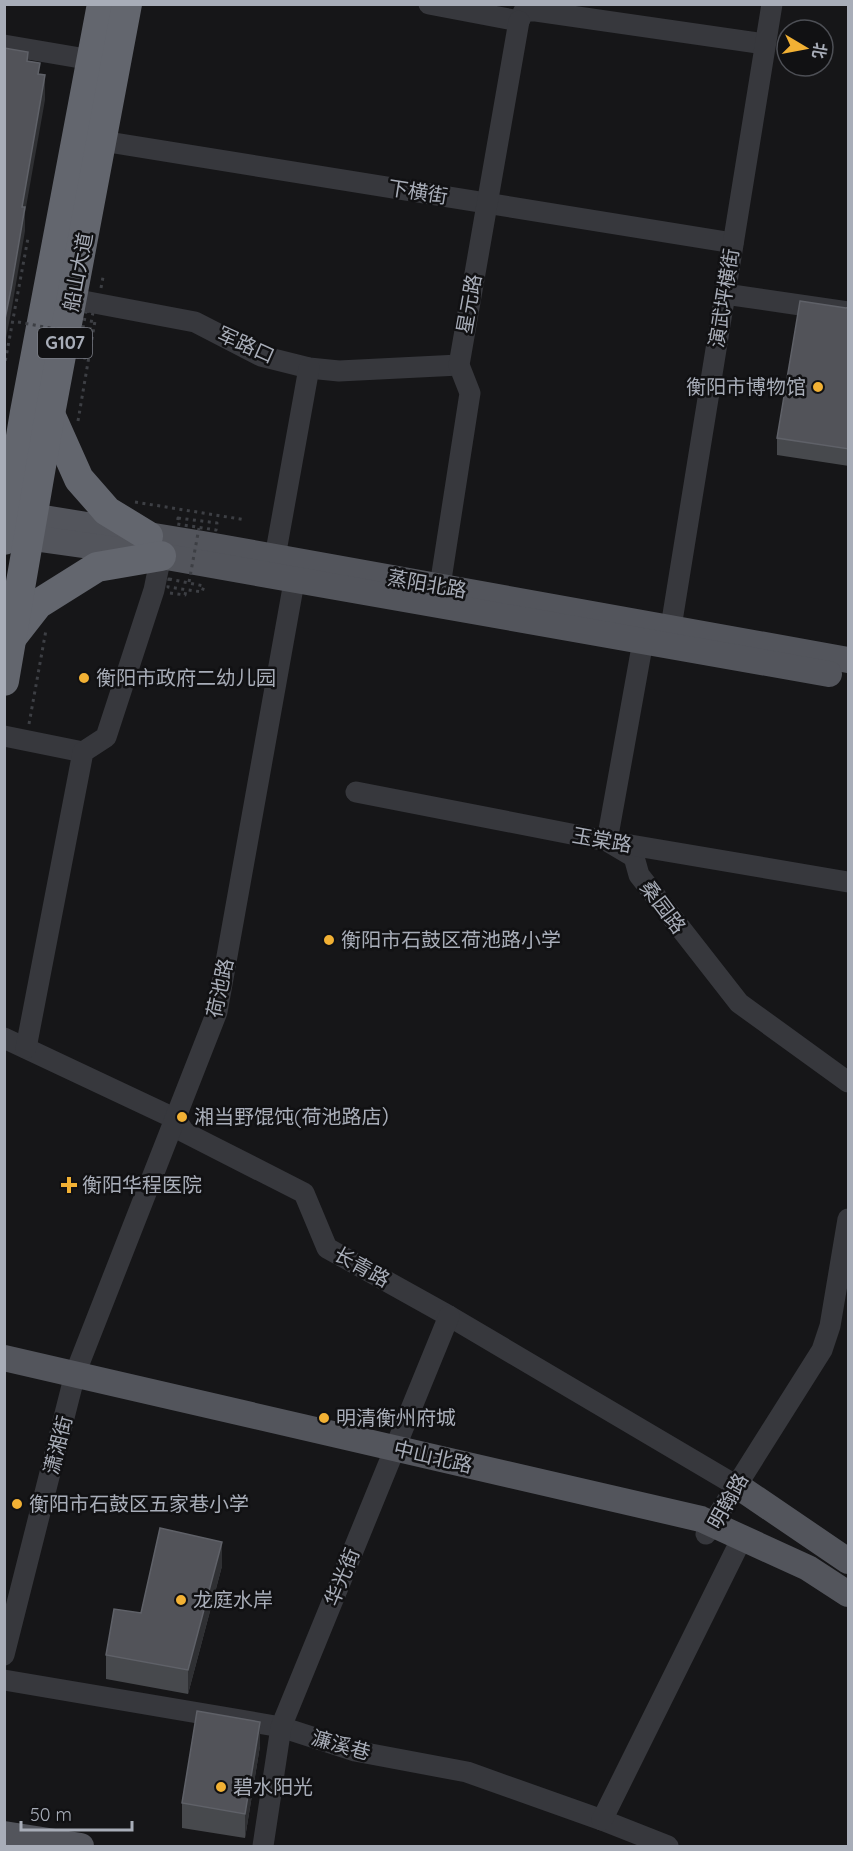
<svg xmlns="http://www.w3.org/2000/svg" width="853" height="1851" viewBox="0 0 853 1851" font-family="Quicksand,'Noto Sans SC',sans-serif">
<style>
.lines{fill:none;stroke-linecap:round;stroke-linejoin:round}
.path{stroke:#3d3f44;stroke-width:3;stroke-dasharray:3 4.5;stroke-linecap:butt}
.minor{stroke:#37383d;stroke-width:21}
.major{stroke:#53555c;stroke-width:26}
.highway{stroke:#63666e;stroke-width:30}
.path-bridge{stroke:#3d3f44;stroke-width:3;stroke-dasharray:3 4.5;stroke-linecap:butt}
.wall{fill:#47494d}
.shaded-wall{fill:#2f3033}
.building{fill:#525359;stroke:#5f6168;stroke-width:1.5}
.poi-dot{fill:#f2b134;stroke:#111113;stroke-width:2}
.labels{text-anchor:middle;stroke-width:5;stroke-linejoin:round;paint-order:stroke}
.shield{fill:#111113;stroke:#7b7e86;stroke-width:1.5}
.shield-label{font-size:18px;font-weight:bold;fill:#a8adb8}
.street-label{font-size:20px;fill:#a8adb8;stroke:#111113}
.poi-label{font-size:20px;fill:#a8adb8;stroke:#111113;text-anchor:start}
</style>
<rect width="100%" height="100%" fill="#161618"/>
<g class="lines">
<!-- path -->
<g class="path">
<path d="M101,288L103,277"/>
<path d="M86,311L93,312L85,358L78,357Z"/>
<path d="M4,368L28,238"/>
<path d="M78,421L95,321"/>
<path d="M135,502L246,520"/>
<path d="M178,518L217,523L216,530L177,524Z"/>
<path d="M169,579L204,586L202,592L168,587Z"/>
<path d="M170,593L185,595L186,590"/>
<path d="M29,724L46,630"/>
</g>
<!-- minor -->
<g class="minor">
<path d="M429,4L519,21L524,11H536L765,44"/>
<path d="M4,45L92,60"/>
<path d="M102,141L733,243"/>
<path d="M725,294L848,312"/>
<path d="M73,299L195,322L261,356L309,368L339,371L459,365"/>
<path d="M275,557L309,368"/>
<path d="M440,586L470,393L459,365L519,21"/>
<path d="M671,627L772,4"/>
<path d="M643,641L607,841L634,857L639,875L739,1003L848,1082"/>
<path d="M4,736L83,752"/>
<path d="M356,792L607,841L848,882"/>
<path d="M4,1038L176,1119L184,1132L304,1193L327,1248L449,1316L742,1489"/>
<path d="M26,1048L83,752L106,737L154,590L161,556"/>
<path d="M706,1534L822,1350L830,1326L848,1219"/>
<path d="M4,1655L75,1374L217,1012L294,582"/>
<path d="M4,1680L281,1727L355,1751L467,1772L602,1820L668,1846"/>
<path d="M602,1820L737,1548"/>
<path d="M263,1846L281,1727L449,1316"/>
</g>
<!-- major -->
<g class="major">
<path d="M13,513L203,544L848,660"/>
<path d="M11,535L161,556L829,674"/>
<path d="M4,1358L701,1519L808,1568L848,1594"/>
<path d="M742,1489L848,1561"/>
<path d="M4,1834L81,1846"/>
</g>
<!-- highway -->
<g class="highway">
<path d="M50,414L79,479L107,511L148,536"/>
<path d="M4,540L25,412L102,4"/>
<path d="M13,636L38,604L97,567L161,556"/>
<path d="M4,681L50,414L127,4"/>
</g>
<!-- path-bridge -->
<g class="path-bridge">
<path d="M18,322L82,334"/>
<path d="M189,582L199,528"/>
</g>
</g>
<!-- wall -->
<g class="wall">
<path d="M849,307V466L777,455V438L846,308Z"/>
<path d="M222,1566L188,1694L106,1679V1655L141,1613Z"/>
<path d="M260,1746L245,1838L182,1828V1803Z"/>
</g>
<!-- shaded-wall -->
<g class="shaded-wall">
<path d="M45,75V100L25,213V231L11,313L4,348V324L22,207Z"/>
<path d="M222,1542V1566L188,1694V1670Z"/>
<path d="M260,1722V1746L245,1838V1814Z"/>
</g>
<!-- building -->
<g class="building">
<path d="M4,48L28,52L27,61L40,63L38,74L45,75L22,207H25L11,289L4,324Z"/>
<path d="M800,301L846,308L849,307V449L777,438Z"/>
<path d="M160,1528L222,1542L188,1670L106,1655L114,1609L141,1613Z"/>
<path d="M197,1711L260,1722L245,1814L182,1803Z"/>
</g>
<!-- markers -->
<g class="poi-dot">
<circle cx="818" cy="387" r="6"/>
<circle cx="84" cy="678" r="6"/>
<circle cx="329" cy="940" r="6"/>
<circle cx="182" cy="1117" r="6"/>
<path d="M66 1176h6v6h6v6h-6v6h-6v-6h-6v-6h6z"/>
<circle cx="324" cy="1418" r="6"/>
<circle cx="17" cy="1504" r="6"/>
<circle cx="181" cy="1600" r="6"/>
<circle cx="221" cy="1787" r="6"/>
</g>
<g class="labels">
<!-- shield labels -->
<rect class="shield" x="38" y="328" width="54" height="30" rx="4.5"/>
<g class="shield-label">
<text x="65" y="349">G107</text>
</g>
<!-- street labels -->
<g class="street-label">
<text transform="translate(418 192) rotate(9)" y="7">下横街</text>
<text transform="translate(78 272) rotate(-79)" y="7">船山大道</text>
<text transform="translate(724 298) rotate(-81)" y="7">演武坪横街</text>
<text transform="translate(469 304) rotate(-80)" y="7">星元路</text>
<text transform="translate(246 345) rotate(24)" y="7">军路口</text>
<text transform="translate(427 584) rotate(10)" y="7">蒸阳北路</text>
<text transform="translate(602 840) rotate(10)" y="7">玉棠路</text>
<text transform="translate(663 907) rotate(53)" y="7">桑园路</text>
<text transform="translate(220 988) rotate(-78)" y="7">荷池路</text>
<text transform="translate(362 1267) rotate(29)" y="7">长青路</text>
<text transform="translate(58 1445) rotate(-76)" y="7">潇湘街</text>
<text transform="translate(433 1457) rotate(13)" y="7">中山北路</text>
<text transform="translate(728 1501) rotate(-61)" y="7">明翰路</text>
<text transform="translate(342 1577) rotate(-68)" y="7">华光街</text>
<text transform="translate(341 1745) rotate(16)" y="7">濂溪巷</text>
</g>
<!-- poi labels -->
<g class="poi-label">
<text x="806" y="394" text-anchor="end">衡阳市博物馆</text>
<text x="96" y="685">衡阳市政府二幼儿园</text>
<text x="341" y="947">衡阳市石鼓区荷池路小学</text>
<text x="194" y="1124">湘当野馄饨(荷池路店）</text>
<text x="82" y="1192">衡阳华程医院</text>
<text x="336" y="1425">明清衡州府城</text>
<text x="29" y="1511">衡阳市石鼓区五家巷小学</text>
<text x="193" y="1607">龙庭水岸</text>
<text x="233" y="1794">碧水阳光</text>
</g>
</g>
<!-- border -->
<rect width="853" height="1851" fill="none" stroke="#a8adb8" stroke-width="12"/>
<!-- north arrow -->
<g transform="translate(805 48) rotate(100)"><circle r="28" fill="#111113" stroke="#4d4f55" stroke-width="1.5"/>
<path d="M0-4.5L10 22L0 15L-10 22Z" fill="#f2b134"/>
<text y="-9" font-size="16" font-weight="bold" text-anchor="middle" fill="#a8adb8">北</text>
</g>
<!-- scale -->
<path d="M21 1821v9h111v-9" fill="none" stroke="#a8adb8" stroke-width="3"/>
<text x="30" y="1821" font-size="18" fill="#a8adb8" stroke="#111113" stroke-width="4.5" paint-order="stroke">50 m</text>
</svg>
